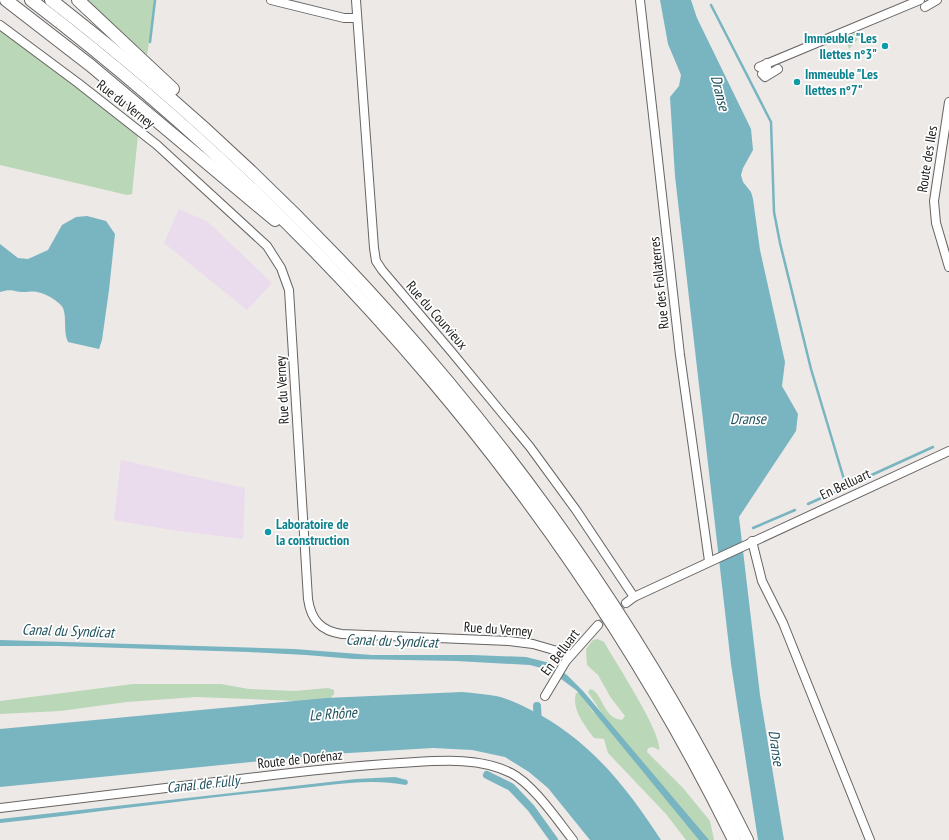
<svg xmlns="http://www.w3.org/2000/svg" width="949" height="840" viewBox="0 0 949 840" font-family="'PT Sans Narrow',sans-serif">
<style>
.industrial{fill:#eadbed}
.green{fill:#bad7b8}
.water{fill:#79b4c1}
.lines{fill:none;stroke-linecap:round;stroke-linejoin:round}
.stream{stroke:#79b4c1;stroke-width:2.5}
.canal{stroke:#79b4c1;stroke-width:8}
.minor-tunnel{stroke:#c3c0be;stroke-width:8;stroke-dasharray:8 4;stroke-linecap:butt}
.minor-casing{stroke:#676462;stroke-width:10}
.highway-casing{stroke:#676462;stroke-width:14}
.minor{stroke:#fff;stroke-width:8}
.highway{stroke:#fff;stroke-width:12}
.culture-dot{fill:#0f9aa8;stroke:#fff;stroke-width:1.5}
.labels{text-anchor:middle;stroke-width:3.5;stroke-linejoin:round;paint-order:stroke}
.culture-label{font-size:14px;font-weight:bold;fill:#0d838f;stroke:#fff;text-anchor:start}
.street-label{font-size:14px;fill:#1c1b1a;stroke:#fff}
.water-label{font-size:15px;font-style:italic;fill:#20535d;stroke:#fff}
</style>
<rect width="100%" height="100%" fill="#ede9e7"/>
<!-- industrial -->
<g class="industrial">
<path d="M179,209L208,222L272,283L247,310L164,243Z"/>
<path d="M121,460L245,488L243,539L172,530L114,520Z"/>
</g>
<!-- green -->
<g class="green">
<path d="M87,0H156L147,55Z"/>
<path d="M0,31L30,51L138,135L132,194L127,195L0,165Z"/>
<path d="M855,33L858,39L849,49L845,38Z"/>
<path d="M598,639L604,642C614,660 663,734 659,750L653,747L648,748L647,752L683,788L710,821L714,840H686L666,814L608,753L604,739L594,738C585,726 571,709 576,693H579L593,712L597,714L601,712L588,692L590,689C603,692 602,718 622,720L625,716L611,698L598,675L587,665L586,649L593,640Z"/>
<path d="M133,684H221L249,689L294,691L328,688L334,690V694L328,701L323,702L196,697L127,702L60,711L0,714V701Z"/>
</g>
<!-- water -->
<g class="water">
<path d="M660,0H691L697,18L751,129L753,150L743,168L741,175L743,182L751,192L753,199L760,250L785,362L782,386L798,414L796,431L739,517L760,695L784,840H758L731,664L675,176L670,97L679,86L681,75L668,44Z"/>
<path d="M87,216L106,221L115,234L109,290L102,340L99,349L68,342C63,332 67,317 63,308C59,301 45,293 37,292C33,291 29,292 24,292C13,292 13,288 0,292V244L18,258L28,259L48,250L62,225L76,217Z"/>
<path d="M0,640L294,649L372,655H472L526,657L550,663L567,675L583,691L709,840H699L576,690L549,670L530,665L456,661L354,659L306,655L248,652L59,646H0Z"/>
<path d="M462,692C473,693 485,694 496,696C507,698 519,704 529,709C588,738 626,786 661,840H590L548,788L529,772L505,757L472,750L433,748L332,754L0,787V729L326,698Z"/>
<path d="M395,777L407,780L408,783L406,785C366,777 322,787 283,790C188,799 94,813 0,823V819L356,779Z"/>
</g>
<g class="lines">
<!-- stream -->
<g class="stream">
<path d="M711,5L771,122L774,212L780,243L811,369L846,486"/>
<path d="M150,42L155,0"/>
<path d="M808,504L933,447"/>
<path d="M753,528L795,510"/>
</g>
<!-- canal -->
<g class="canal">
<path d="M537,706L538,723"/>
<path d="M487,775L511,787L531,808L554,840"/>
</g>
<!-- minor-tunnel -->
<path class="minor-tunnel" d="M598,625L626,603"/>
<!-- minor casing -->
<g class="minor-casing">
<g id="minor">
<path d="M271,0L344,18H357"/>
<path d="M356,0L374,248L376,261L382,270L450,350L530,447L576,510L634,597"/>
<path d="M640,0L680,355L709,561"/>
<path d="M925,7L937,0"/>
<path d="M0,25L78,83L157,145L267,246L281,268L289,290L308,599C311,620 321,631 342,634L509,641L533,644L571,655"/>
<path d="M767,63V71L759,67L920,0"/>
<path d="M762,74L765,77L778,69"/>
<path d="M949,102L934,201L936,223L949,267"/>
<path d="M752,541L762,581L783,623L870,840"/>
<path d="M626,603L634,597L949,451"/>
<path d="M545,696L566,661L598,625"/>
<path d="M0,808C86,797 172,787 257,777C305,771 352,766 400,763C436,761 478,756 511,773C533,784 558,821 573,840"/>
</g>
</g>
<!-- highway casing -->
<g class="highway-casing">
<g id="highway">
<path d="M6,0L90,65L275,220"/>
<path d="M31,0C324,224 571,508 734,840"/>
<path d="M51,0C342,225 584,510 747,840"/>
<path d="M78,0L173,89"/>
</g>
</g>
<!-- minor -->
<use href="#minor" class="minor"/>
<!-- highway -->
<use href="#highway" class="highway"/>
</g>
<!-- markers -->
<g class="culture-dot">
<circle cx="885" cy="46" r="4"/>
<circle cx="797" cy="82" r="4"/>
<circle cx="268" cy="532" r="4"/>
</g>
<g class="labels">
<!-- culture labels -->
<g class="culture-label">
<text x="877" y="43" text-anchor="end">Immeuble "Les<tspan x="877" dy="16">Ilettes n°3"</tspan></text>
<text x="805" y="79">Immeuble "Les<tspan x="805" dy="16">Ilettes n°7"</tspan></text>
<text x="276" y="529">Laboratoire de<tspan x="276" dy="16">la construction</tspan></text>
</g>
<!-- street labels -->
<g class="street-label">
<text transform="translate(126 104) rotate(38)" y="5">Rue du Verney</text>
<text transform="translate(927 159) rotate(-81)" y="5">Route des Iles</text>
<text transform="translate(659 283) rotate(-96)" y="5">Rue des Follaterres</text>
<text transform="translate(437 315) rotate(49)" y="5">Rue du Courvieux</text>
<text transform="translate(282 390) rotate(-93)" y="5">Rue du Verney</text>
<text transform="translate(845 484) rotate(-25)" y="5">En Belluart</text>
<text transform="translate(498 629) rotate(4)" y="5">Rue du Verney</text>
<text transform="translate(560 652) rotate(-53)" y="5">En Belluart</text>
<text transform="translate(300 759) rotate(-6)" y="5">Route de Dorénaz</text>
</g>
<!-- water labels -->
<g class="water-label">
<text transform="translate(720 93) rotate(76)" y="5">Dranse</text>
<text x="748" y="424">Dranse</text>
<text transform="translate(68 631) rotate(2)" y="5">Canal du Syndicat</text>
<text transform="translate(392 641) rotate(2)" y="5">Canal du Syndicat</text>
<text transform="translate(333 714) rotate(-4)" y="5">Le Rhône</text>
<text transform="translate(776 748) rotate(82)" y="5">Dranse</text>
<text transform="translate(203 784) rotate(-6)" y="5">Canal de Fully</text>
</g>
</g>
</svg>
